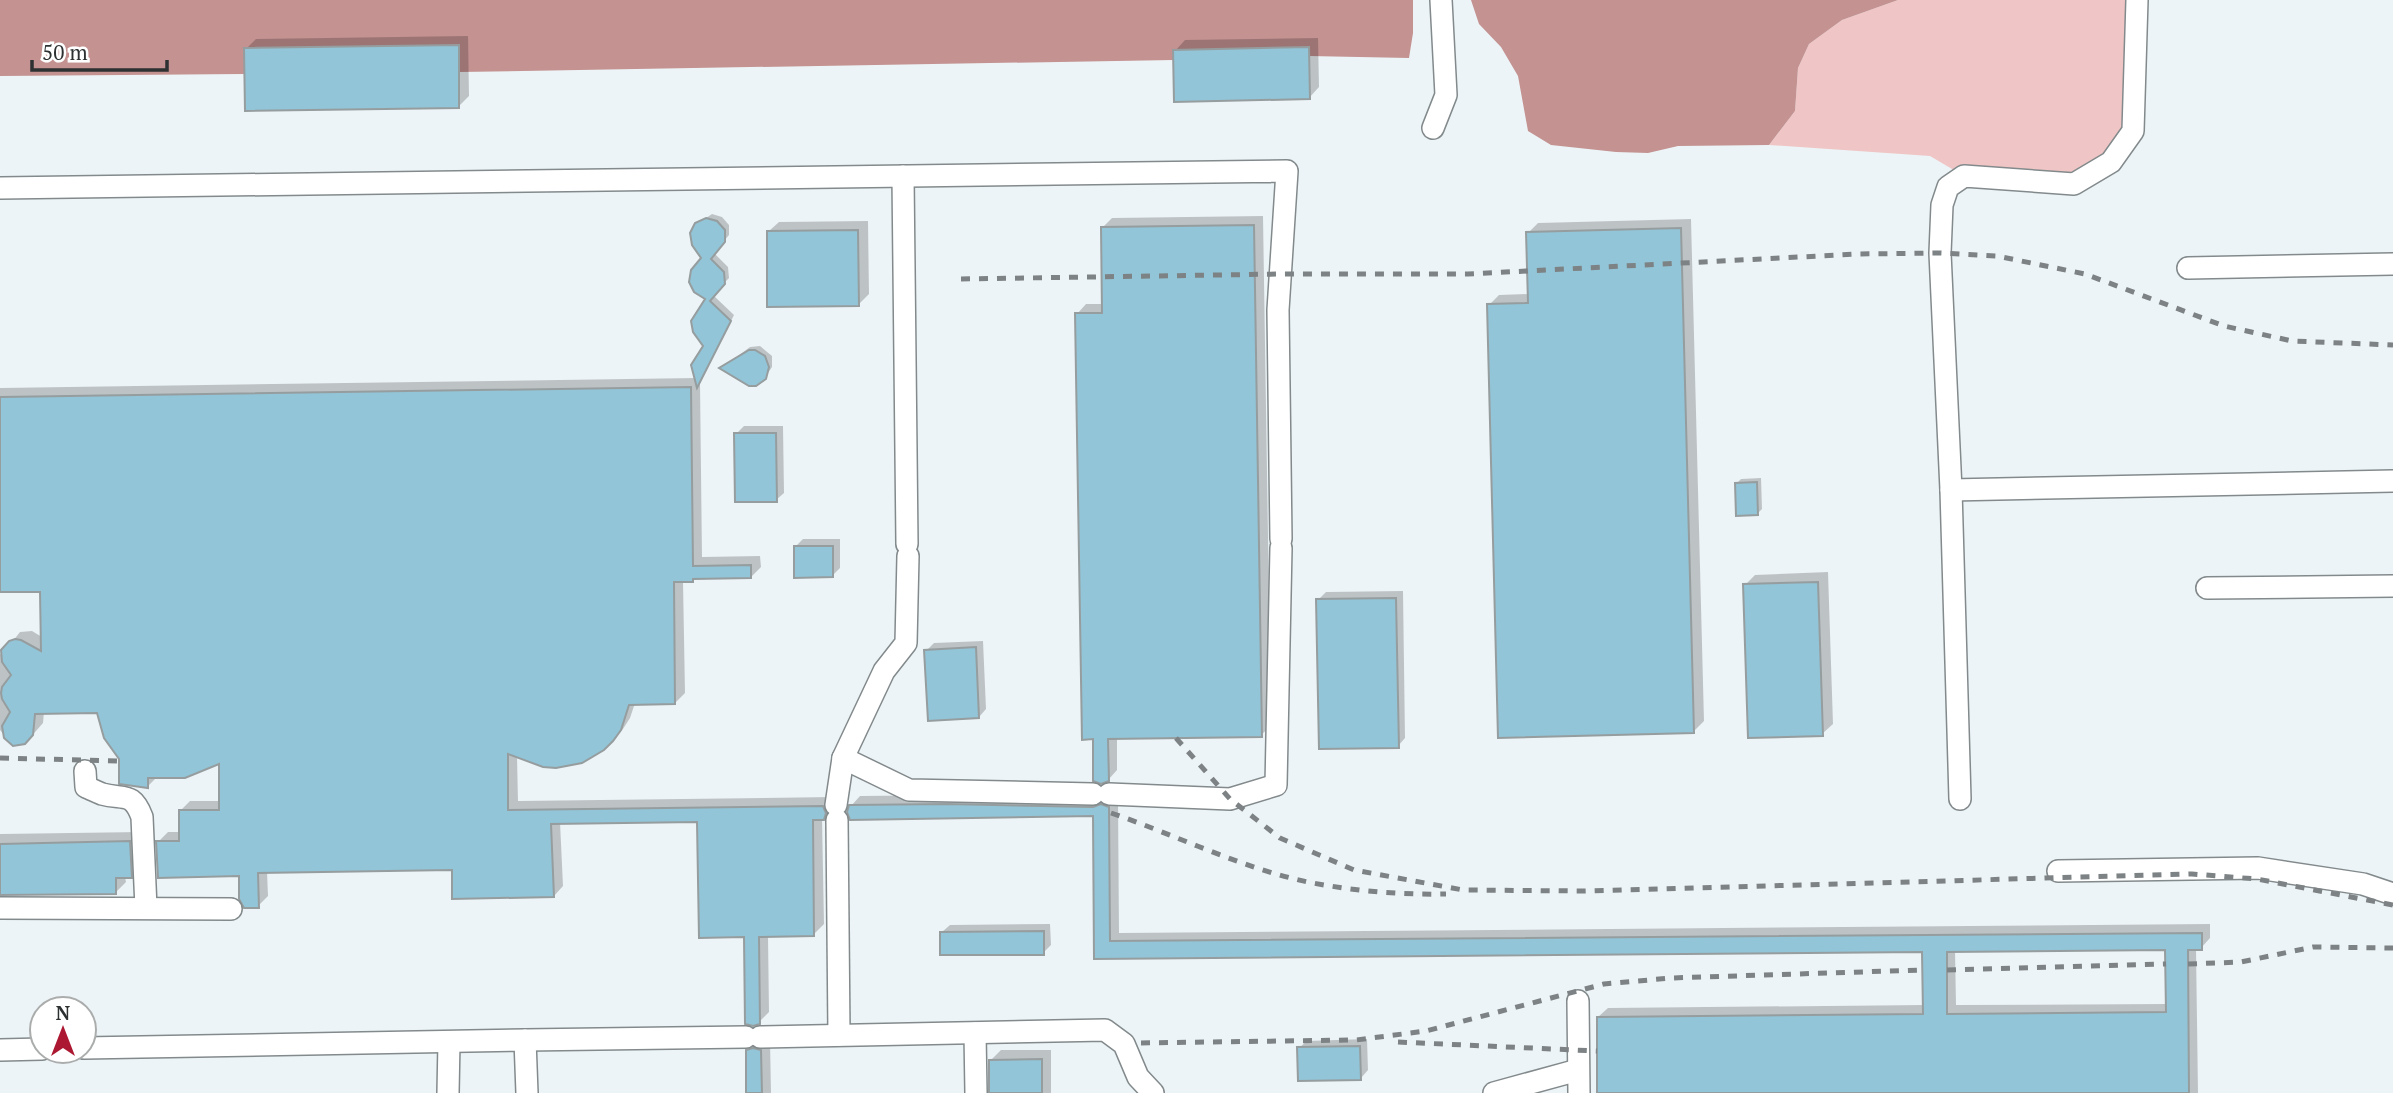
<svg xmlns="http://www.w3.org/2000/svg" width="2393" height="1093" viewBox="0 0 2393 1093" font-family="'PT Serif',serif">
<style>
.green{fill:#efc6c5}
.water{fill:#c39291}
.shadow{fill:#0003;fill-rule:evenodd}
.building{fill:#92c5d7;stroke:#969d9f;stroke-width:2;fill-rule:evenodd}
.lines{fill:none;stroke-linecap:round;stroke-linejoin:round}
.minor-casing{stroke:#838a8c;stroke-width:24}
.minor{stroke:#fff;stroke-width:21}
.rail{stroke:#7d8284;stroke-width:5;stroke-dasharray:9 9;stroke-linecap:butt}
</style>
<rect width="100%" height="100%" fill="#edf4f7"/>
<!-- green -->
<path class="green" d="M1898,0H2137L2133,131L2074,184L1964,176L1930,156L1769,145L1795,111L1798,68L1809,44L1842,20Z"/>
<!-- water -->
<g class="water">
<path d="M0,0H1413V33L1409,58L1309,56L1308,47L1174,50L1173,60L459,72L244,48V74L0,76Z"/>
<path d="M1471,0H1898L1842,20L1809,44L1798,68L1795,111L1769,145L1678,146L1648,153L1616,152L1551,145L1528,131L1518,76L1501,47L1479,24Z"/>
</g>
<!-- shadow -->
<g class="shadow">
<path d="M468,36L469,96L459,106L246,49L256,39Z"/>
<path d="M1318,38L1319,87L1309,98L1175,51L1185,40Z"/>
<path d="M712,214L722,217L729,225V235L714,253L728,267L729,278L713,295L734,315L700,383L702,557L760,556L761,567L751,577H696L693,581H683L685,693L675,703H635L630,718L623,729L603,749L517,756L518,801L833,797V808L822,818L824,924L814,934L768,935L769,1012L759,1022L746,936L699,820L560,822L563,886L554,896L453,868L267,871L268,896L258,906L241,874L158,842L168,832H181L180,811L190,801H221L220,761L158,776L148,786L121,758L98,711L44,712L43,723L29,739L9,741L0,730V654L2,655L20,632L32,631L42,637V590H0V388L696,378L705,345L708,299L697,224Z"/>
<path d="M1263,216L1271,726L1261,735L1117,737V770L1108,780L1077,314L1086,304H1104L1102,228L1112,218Z"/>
<path d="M1691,219L1704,721L1694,731L1489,305L1499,295L1529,294L1528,233L1538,223Z"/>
<path d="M868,221L869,294L859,304L768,232L779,222Z"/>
<path d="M760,346L772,356V367L766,376L722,368L750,347Z"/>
<path d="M744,426H783L784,493L776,500L736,434Z"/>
<path d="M1761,478L1762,509L1757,514L1737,483L1741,479Z"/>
<path d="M803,539H840V568L833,575L795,547Z"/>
<path d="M1828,572L1833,724L1822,734L1745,585L1755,575Z"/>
<path d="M1403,591L1405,738L1398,746L1318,600L1326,592Z"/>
<path d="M983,641L986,709L979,717L926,651L934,643Z"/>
<path d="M957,795L1118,798L1119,933L2210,924V938L2201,948H2196L2198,1093H1599L1598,1017L1608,1008L1924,1005V950L1096,957L1095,815L851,806L860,796ZM2167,948V1004L1956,1005L1955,950Z"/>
<path d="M140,832L141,866L131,876L125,877L126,882L115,893L0,895V834Z"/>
<path d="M1050,924L1051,945L1043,953L942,932L950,925Z"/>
<path d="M1367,1039L1368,1070L1361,1078L1299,1048L1307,1041Z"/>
<path d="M770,1040L771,1093H748L747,1051L758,1041Z"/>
<path d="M1001,1050H1051V1093H990V1061Z"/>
</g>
<!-- building -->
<g class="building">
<path d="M459,45V108L245,111L244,48Z"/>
<path d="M1309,47L1310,99L1174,102L1173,50Z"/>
<path d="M706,218L717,221L725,230V242L711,259L724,272L725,284L710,301L731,321L697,388L691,365L703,346L693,332L691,321L705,299L694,292L689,282L691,270L701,258L692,245L690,233L695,223Z"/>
<path d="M1254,225L1262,737L1108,739L1109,781L1101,784L1093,781V739L1082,740L1075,313H1102L1101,227Z"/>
<path d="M1681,228L1694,733L1498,738L1487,304L1528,303L1526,232Z"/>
<path d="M858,230L859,306L767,307V231Z"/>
<path d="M749,350H755L765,356L769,367L766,379L756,386H749L719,368Z"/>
<path d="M691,387L693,566L751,565V578L693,579V582H674L675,704L629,705L621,730L613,741L604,750L582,763L556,768L543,767L508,754V810L823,806L826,813L824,820H813L814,936L759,937L760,1024L753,1026L745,1024L744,937L699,938L697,822L551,824L554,897L452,899V870L258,873L259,908H244L239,899V876L158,878L156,841H179V810H219V764L185,778H148V788L119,784V759L104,738L97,713L35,714L33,735L25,744L13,746L4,738L2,726L10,712L2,699L1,693L2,687L11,675L2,662L1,650L9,641L15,639L21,640L41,651L40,592H0V397Z"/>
<path d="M734,433H776L777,502H735Z"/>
<path d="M1757,482L1758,515L1736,516L1735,483Z"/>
<path d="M794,546H833V577L794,578Z"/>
<path d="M1818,582L1823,736L1748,738L1743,584Z"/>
<path d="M1396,598L1399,748L1319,749L1316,599Z"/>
<path d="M976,647L979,718L928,721L924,650Z"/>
<path d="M947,804L1093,807L1101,804L1109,807L1110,941L2202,933V950H2188L2189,1093H1597V1017L1923,1014L1922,952L1094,959L1093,816L850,820L847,812L849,805ZM2165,950L2166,1012L1947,1014V952Z"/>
<path d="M130,841L132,878H116V894L0,895V844Z"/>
<path d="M1044,931V955H940V932Z"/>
<path d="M1360,1046L1361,1080L1298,1081L1297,1047Z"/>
<path d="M753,1048L761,1050L762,1093H746V1050Z"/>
<path d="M1042,1059V1093H989V1060Z"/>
</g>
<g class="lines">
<!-- minor casing -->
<g class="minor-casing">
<g id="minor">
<path d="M1433,128L1446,95L1441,0"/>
<path d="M903,176L907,544"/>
<path d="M0,188L1287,171L1278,310L1281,539"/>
<path d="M2188,268L2393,264"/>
<path d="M1951,490L2393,481"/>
<path d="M2207,588L2393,586"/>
<path d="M843,758L909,790L1093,794"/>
<path d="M85,771L86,787C91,789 97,792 102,794C124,800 132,791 142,817L146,908"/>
<path d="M1109,794L1230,799L1276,785L1281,548"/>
<path d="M1960,799L1951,490L1940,253L1942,205L1948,187L1964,176L2074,184L2111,162L2133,131L2137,0"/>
<path d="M836,805L843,758L884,671L906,643L908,556"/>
<path d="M837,820L839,1035"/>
<path d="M2058,871L2258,868L2363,884L2393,894"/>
<path d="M0,908L231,909"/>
<path d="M1578,1001L1579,1093"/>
<path d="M975,1033L976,1093"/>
<path d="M760,1037L1105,1030L1124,1044L1138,1077L1153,1093"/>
<path d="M525,1040L746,1037"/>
<path d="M84,1048L525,1040L527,1093"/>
<path d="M0,1050L42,1049"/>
<path d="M448,1093L449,1042"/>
<path d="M1494,1093L1578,1070"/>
</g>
</g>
<!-- minor -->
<use href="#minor" class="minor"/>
<!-- rail -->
<g class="rail">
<path d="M961,279L1281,274H1468L1858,254L1940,253L1997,256L2085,274L2224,326L2292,341L2393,345"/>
<path d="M1176,738L1230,799L1280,838L1354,870L1463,890L1583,891L2192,874L2257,879L2393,905"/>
<path d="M0,758L119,761"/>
<path d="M1111,813C1176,835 1241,868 1308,882C1353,891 1400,895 1446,894"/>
<path d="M2188,964L2241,962L2313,947L2393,948"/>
<path d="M1947,970L2166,964"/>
<path d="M1398,1042L1597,1051"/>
<path d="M1141,1043L1356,1040L1426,1031L1604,984L1671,978L1922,970"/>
</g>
</g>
<!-- north arrow -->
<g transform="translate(63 1030)"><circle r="33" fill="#ffffff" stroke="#abadad" stroke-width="2"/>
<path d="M0-5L12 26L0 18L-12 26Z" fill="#ac1731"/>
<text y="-10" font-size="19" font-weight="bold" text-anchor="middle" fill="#2e3132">N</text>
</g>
<!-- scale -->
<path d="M32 60v10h135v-10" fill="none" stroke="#2e3132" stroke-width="3.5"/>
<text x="42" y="60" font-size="21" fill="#2e3132" stroke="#ffffff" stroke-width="5" paint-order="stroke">50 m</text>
</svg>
